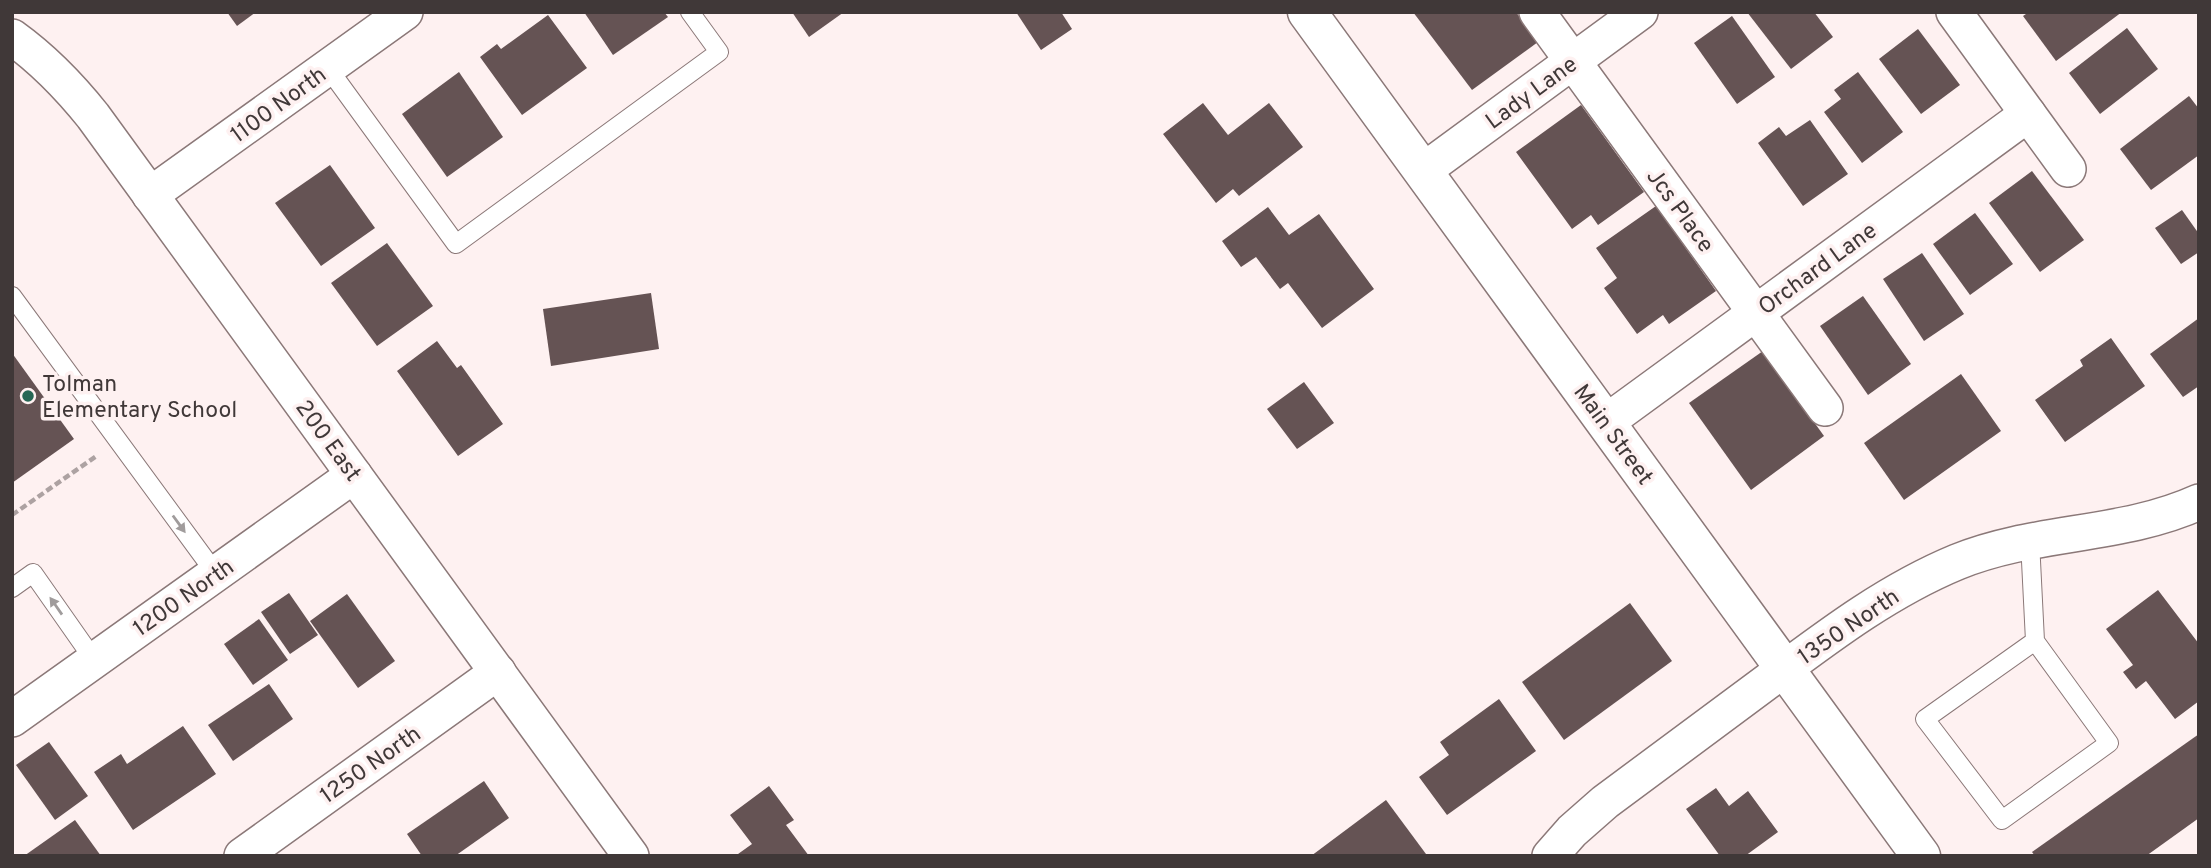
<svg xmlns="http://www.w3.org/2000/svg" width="2211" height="868" viewBox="0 0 2211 868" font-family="Overpass,sans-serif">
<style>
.building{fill:#655354}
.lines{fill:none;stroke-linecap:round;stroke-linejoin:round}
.service-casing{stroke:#8b7878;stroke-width:20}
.minor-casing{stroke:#8b7878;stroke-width:38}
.secondary-casing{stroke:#8b7878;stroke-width:41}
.path{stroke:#ada2a2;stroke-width:4.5;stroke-dasharray:7 3.5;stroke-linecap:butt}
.service{stroke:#fff;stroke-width:18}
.minor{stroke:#fff;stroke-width:35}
.secondary{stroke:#fff;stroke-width:38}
.oneway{fill:#a09c9c}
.poi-dot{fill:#266755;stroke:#fef1f1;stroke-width:2.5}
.labels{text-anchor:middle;stroke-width:7;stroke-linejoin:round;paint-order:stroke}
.street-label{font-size:23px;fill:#403838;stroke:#fef1f1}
.poi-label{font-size:23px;fill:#403838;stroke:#fef1f1;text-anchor:start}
</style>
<rect width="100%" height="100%" fill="#fef1f1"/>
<!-- building -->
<g class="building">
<path d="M227,12H256L237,26Z"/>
<path d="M584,12H664L668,17L613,55Z"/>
<path d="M792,12H844L809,37Z"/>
<path d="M1016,12H1061L1072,29L1041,50Z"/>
<path d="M1413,12H1516L1538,42L1472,90Z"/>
<path d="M1747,12H1814L1833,37L1791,69Z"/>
<path d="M2029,12H2122L2056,61L2023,16Z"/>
<path d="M548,15L587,68L522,115L480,57L497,44L501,49Z"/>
<path d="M1732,16L1775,77L1737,104L1694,43Z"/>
<path d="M2127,28L2158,69L2100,114L2069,73Z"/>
<path d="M1918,29L1960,85L1921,114L1879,59Z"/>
<path d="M459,72L503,137L447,177L402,114Z"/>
<path d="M1858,72L1903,132L1862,163L1824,112L1841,99L1834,90Z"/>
<path d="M2189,96L2199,109V155L2151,190L2120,149Z"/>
<path d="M1203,103L1228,135L1269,103L1303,147L1239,196L1233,189L1216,203L1163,134Z"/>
<path d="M1581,105L1644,192L1598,225L1591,215L1572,229L1516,152Z"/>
<path d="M1810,120L1848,174L1803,206L1758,143L1779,127L1786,136Z"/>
<path d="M330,165L375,228L321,266L275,203Z"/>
<path d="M2032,171L2084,240L2040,272L1989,203Z"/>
<path d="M1656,206L1716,291L1669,324L1663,315L1637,334L1604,288L1617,278L1596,248Z"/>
<path d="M1268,207L1289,235L1319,214L1374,289L1322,328L1288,283L1280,289L1256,257L1241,267L1222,241Z"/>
<path d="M2182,210L2199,234V252L2181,264L2155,228Z"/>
<path d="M1975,213L2013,264L1970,295L1933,244Z"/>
<path d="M387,243L433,306L377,346L331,283Z"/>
<path d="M1922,253L1964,314L1924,341L1883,279Z"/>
<path d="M651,293L659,349L551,366L543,309Z"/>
<path d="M1863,296L1911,364L1868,395L1820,326Z"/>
<path d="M2199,318V386L2183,397L2150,354Z"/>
<path d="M2111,338L2145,386L2065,442L2035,400L2083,366L2080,360Z"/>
<path d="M437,341L457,368L461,365L503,424L458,456L397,371Z"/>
<path d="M1763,351L1824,436L1751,490L1689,403Z"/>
<path d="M12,353L74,439L12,483Z"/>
<path d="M1961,374L2001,431L1904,500L1864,443Z"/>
<path d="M1304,382L1334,423L1297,449L1267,409Z"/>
<path d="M2158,590L2199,644V701L2175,719L2146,681L2136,689L2123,672L2133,665L2106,629Z"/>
<path d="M289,593L318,635L290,654L261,612Z"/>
<path d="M347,594L395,661L358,688L310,621Z"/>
<path d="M1630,603L1672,661L1564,740L1522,682Z"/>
<path d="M259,619L288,660L253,685L224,644Z"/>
<path d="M269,684L293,719L233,761L208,725Z"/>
<path d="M1499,699L1536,751L1447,815L1419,777L1449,755L1440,742Z"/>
<path d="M183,726L216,774L133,830L94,772L121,754L127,764Z"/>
<path d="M2199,734V818L2146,856H2035L2032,852Z"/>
<path d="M49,742L88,796L55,820L16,765Z"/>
<path d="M484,781L509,818L455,856H422L407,834Z"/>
<path d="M769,786L794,820L786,825L809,856L738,854L752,844L730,815Z"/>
<path d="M1716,788L1729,806L1748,791L1778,832L1745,856H1720L1686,809Z"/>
<path d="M1386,800L1426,854L1311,856Z"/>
<path d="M75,820L101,856H24Z"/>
</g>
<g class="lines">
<!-- service casing -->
<g class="service-casing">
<g id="service">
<path d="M328,68L456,244L719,52L690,12"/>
<path d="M12,296L216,574"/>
<path d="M2030,541L2035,641L2109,743L2002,820L1925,719L2035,641"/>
<path d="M12,588L33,573L94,660"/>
</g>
</g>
<!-- minor casing -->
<g class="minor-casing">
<g id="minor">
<path d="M1537,12L1825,408"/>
<path d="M1954,12L2068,169"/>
<path d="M12,37C44,60 69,86 93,116L631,856"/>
<path d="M1423,171L1640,12"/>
<path d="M150,195L405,12"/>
<path d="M1605,423L2028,114"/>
<path d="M12,719L354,475"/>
<path d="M242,856L498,672"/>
<path d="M1550,856L1572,831L1605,802C1659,762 1713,722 1768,681C1827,637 1887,591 1957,562C2035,530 2122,537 2199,502"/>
</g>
</g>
<!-- secondary casing -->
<g class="secondary-casing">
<path id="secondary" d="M1307,12L1921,856"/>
</g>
<!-- path -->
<path class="path" d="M12,515L98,455"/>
<!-- service -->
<use href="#service" class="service"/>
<!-- minor -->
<use href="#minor" class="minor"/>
<!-- secondary -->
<use href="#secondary" class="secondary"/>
</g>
<!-- one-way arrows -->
<defs><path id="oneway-solid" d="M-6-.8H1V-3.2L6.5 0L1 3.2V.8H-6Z" transform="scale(1.75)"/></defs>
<g class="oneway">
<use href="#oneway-solid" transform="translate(179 524) rotate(54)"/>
<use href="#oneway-solid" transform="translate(56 606) rotate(-125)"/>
</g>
<!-- markers -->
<circle class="poi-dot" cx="28" cy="396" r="7"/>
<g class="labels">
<!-- street labels -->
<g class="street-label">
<text transform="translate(1531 92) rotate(-36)" y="8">Lady Lane</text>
<text transform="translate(278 104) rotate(-36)" y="8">1100 North</text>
<text transform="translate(1681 210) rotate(54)" y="8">Jcs Place</text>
<text transform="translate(1817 268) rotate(-36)" y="8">Orchard Lane</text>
<text transform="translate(1614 434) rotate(54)" y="8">Main Street</text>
<text transform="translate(329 440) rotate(54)" y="8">200 East</text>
<text transform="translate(183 597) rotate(-35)" y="8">1200 North</text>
<text transform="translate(1848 626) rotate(-34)" y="8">1350 North</text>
<text transform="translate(370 764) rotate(-35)" y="8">1250 North</text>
</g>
<!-- poi labels -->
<g class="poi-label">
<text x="42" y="391">Tolman<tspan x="42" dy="26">Elementary School</tspan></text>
</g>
</g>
<!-- border -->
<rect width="2211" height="868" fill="none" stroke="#403838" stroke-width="28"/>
</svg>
